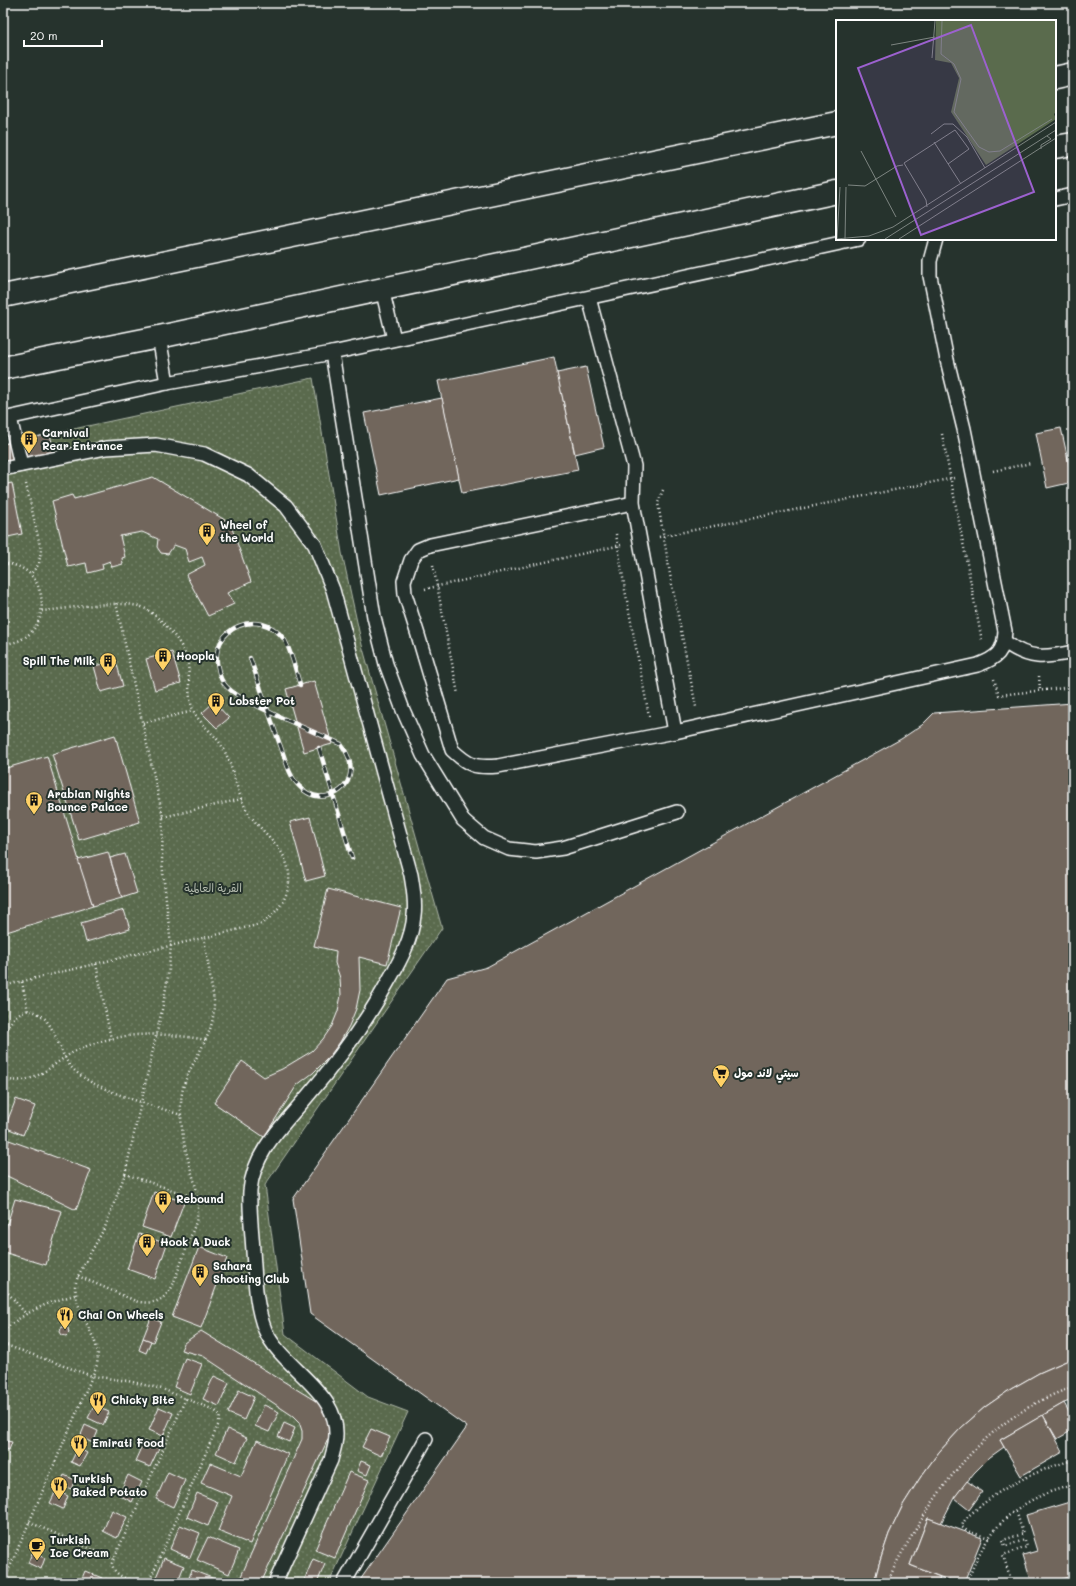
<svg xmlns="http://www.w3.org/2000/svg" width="1076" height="1586" viewBox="0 0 1076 1586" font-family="Mali,'Playpen Sans Arabic',sans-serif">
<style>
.grass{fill:url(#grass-dots);stroke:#acb5a6}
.building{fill:#71665c;stroke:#fff}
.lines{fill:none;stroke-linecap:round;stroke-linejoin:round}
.service-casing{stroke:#fff;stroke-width:16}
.tertiary-casing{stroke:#fff;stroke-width:25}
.path{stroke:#fff;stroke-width:2.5;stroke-dasharray:1 3;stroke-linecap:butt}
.service{stroke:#26332d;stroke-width:13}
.tertiary{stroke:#26332d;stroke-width:22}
.rail-casing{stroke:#fff;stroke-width:4.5}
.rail{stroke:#26332d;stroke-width:3;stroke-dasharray:9;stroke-linecap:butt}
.labels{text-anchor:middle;stroke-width:4;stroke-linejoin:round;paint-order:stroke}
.poi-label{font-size:11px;font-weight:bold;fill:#fff;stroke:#26332d;text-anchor:start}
.park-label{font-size:11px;fill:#b5bcaf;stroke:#26332d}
.inset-road{fill:none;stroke:#7d8581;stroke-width:1}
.view{fill:#9c61cf;fill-opacity:0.15;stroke:#9c61cf;stroke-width:2}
.inset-edge{fill:none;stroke:#fff;stroke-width:2}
</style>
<defs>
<pattern id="grass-dots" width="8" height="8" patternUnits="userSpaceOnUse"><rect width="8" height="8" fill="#5a6b4d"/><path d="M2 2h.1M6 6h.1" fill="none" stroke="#738168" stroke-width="1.8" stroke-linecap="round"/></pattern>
</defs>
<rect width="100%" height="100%" fill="#26332d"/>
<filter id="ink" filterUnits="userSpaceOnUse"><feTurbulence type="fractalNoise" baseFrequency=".025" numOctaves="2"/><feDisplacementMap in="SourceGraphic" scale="8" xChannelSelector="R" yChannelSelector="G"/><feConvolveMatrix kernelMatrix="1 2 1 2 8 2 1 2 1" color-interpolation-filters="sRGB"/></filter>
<g filter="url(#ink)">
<!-- grass -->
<path class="grass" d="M313,378L342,553L362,645L442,928L265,1185L285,1334L368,1397L408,1412L329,1583H3V444Z"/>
<!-- building -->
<g class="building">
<path d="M554,357L578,470L462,493L438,381Z"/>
<path d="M586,367L604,447L575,454L557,373Z"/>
<path d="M442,398L459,478L381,495L364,413Z"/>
<path d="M1061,428L1073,482L1047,488L1036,433Z"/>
<path d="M50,434L57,465L3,476V444Z"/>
<path d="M153,477L230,523L251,582L227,593L234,604L208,616L186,575L205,565L202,557L189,562L185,549L174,545L168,554L161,553L157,547L158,539L142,532L120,536L125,557L122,558L123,564L112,567L110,561L102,564L103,569L88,573L86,563L68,567L52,501L72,495L74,499Z"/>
<path d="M12,483L22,534L3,538V485Z"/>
<path d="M172,652L181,683L155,690L146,659Z"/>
<path d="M116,661L123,686L101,692L94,666Z"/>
<path d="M314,681L332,744L304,752L286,689Z"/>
<path d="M214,702L229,718L217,728L202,713Z"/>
<path d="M1073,703V1358L1039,1373L1011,1389L985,1407L961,1428L939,1452L920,1478L903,1505L889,1534L879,1564L874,1583H358L467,1427L310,1314L293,1199L447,978L487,967L901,739L922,725L934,713Z"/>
<path d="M115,735L140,822L79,840L52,754Z"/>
<path d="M47,756L93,906L3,933V769Z"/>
<path d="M310,817L325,876L306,881L290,822Z"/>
<path d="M108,852L122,898L93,906L78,860Z"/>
<path d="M125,854L137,893L122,898L110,858Z"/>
<path d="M328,889L401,908L387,964L359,957L360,990L356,1009L349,1026L340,1042L329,1057L313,1073L297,1085L264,1137L214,1103L242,1061L264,1077L282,1069L312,1051L323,1039L332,1026L338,1011L341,995L340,978L335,963L336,951L314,946Z"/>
<path d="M124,910L130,929L86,942L81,923Z"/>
<path d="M16,1099L35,1106L23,1135L5,1127Z"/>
<path d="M9,1140L91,1170L76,1210L3,1174V1162Z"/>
<path d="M154,1192L184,1202L171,1237L142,1227Z"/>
<path d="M15,1199L62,1211L46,1265L3,1252V1237Z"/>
<path d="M139,1234L167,1244L155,1279L127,1269Z"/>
<path d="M199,1247L227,1258L201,1328L172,1317Z"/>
<path d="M151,1318L161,1322L153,1342L143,1338Z"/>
<path d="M65,1326L68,1328L69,1333L66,1336L62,1335L60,1332L61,1328Z"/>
<path d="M201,1331L319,1403L330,1421L329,1437L261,1583H238L302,1439V1431L299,1422L293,1416L203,1356L181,1350L184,1343Z"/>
<path d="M143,1338L151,1341L146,1353L139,1350Z"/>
<path d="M185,1358L202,1364L190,1394L174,1387Z"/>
<path d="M1073,1358V1405L1070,1401L1064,1403L1000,1440L1004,1447L990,1457L974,1473L954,1498L941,1523L928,1518L910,1565L940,1577L937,1583H874L879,1564L889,1534L903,1505L920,1478L939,1452L961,1428L985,1407L1011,1389L1039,1373Z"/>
<path d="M214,1376L229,1383L219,1406L203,1399Z"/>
<path d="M239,1390L254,1397L244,1420L228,1413Z"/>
<path d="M1064,1403L1073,1419V1430L1057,1439L1043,1415Z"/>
<path d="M264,1405L279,1412L269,1432L255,1426Z"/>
<path d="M94,1406L109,1412L103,1425L88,1418Z"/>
<path d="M159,1407L173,1413L163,1436L149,1430Z"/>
<path d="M1043,1415L1063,1452L1021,1476L1000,1440Z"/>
<path d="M284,1423L295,1428L289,1442L278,1437Z"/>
<path d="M85,1425L98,1431L93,1443L80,1437Z"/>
<path d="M227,1429L247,1438L236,1462L216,1453Z"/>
<path d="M371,1429L390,1437L381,1456L362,1447Z"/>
<path d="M257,1440L288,1454L250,1544L218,1531L232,1496L201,1483L210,1463L241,1476Z"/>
<path d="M7,1441L12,1442L9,1450L4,1448Z"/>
<path d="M144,1441L159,1448L150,1467L135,1461Z"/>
<path d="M78,1448L87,1453L80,1466L71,1462Z"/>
<path d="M361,1461L371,1465L367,1475L357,1471Z"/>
<path d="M168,1472L185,1480L173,1507L156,1499Z"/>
<path d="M349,1472L369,1480L335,1558L315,1550Z"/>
<path d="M64,1475L75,1480L71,1489L60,1484Z"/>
<path d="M128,1475L142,1482L132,1502L119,1495Z"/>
<path d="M967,1481L982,1492L969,1510L954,1498Z"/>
<path d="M56,1491L68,1496L63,1509L50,1503Z"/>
<path d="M197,1493L218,1502L208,1526L187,1517Z"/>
<path d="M1073,1501V1576L1050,1583H1032L1023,1555L1037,1551L1026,1515Z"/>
<path d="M112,1510L127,1517L117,1538L103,1531Z"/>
<path d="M928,1518L982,1538L964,1583H956L910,1565Z"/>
<path d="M180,1525L200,1533L190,1558L170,1549Z"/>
<path d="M208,1537L239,1550L229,1574L197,1560Z"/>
<path d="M32,1553L45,1558L41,1569L28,1563Z"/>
<path d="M164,1558L184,1566L177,1583L154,1582Z"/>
<path d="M313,1559L325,1564L317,1583H303Z"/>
<path d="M192,1570L222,1582V1583H187Z"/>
<path d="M85,1571L102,1578L100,1583H80Z"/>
</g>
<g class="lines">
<!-- service casing -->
<g class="service-casing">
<g id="service">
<path d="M1055,199L1073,195"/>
<path d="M382,289L394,339"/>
<path d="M589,298L634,466L633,503L675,732"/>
<path d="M159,337L167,383"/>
<path d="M332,353L374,617L386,664L403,710L423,755L463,820L484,838L509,849L536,852L563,848L677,812"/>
<path d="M10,418L21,465"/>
<path d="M3,419L167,383L332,353L859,239"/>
<path d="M3,469L106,448L156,445L204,454L248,475L286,506L315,545L333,590L411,875C413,888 416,902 414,915C412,939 401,959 389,980C366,1023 337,1062 305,1099C282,1126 253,1153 250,1191C249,1211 252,1231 253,1251C255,1277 255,1305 265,1330C283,1371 345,1393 335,1444C334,1450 332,1455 331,1460L275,1583"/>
<path d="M633,503L430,545L418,550L411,560L404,581L405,594L418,635L452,750C469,766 475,768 498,766L675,732L978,665C997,658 1004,652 1005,631L964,429L947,360L930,276V261L936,239"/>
<path d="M1005,642C1029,660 1045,658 1073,652"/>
<path d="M344,1583L426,1439"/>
</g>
</g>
<!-- tertiary casing -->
<g class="tertiary-casing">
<g id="tertiary">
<path d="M1055,78L1073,74"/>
<path d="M1055,147L1073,144"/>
<path d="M3,296L837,123"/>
<path d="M3,368L159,337L837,192"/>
</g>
</g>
<!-- path -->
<g class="path">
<path d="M942,434L982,641"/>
<path d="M993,471L1031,463"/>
<path d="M26,484L41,550L39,564L30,575"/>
<path d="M663,490L658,503L671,580L696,707"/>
<path d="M616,534L625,590L649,716"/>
<path d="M659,537L954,478"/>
<path d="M3,564C47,562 57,629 15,642C11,643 7,644 3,644"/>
<path d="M433,565L458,694"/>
<path d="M425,589L621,545"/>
<path d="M1039,676L1040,690"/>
<path d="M994,679L999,695L1073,687"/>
<path d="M143,723L193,711"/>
<path d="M3,732L5,737"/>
<path d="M163,817L242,799"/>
<path d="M96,964L111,1039"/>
<path d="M22,982L28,1011"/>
<path d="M3,986L261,924C277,913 291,896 289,874C286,845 260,833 246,809C236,791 234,769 224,750C217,735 202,727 194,712C187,697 190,680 188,664C185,644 161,617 144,608C123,598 67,609 42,611"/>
<path d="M3,1036C10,1022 20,1003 39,1014C55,1023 59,1054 72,1068C92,1090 152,1105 181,1115"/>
<path d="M3,1079C39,1087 52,1061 80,1049C119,1031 165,1032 206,1040"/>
<path d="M125,1174L199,1199"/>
<path d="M78,1276L138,1302C155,1304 163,1301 172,1287L196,1222C202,1195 194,1184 188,1159C183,1141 180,1120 181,1102C182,1075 200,1056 209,1032C213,1022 214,1012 214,1001L204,938"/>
<path d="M3,1287L26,1314"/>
<path d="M3,1331C24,1312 49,1302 75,1295"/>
<path d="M3,1344L92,1376L128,1381L162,1389L214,1410L220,1415L219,1423L152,1575C149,1580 147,1583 141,1583"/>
<path d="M29,1522L114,1559"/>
<path d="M989,1538L967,1531L962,1527C963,1519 972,1513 978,1508C1005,1485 1038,1470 1073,1460"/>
<path d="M3,1583L97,1365L98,1353L95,1342L77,1302L75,1286L78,1276L105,1227L125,1174L163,1005L168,976L171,946L162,862L163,817L116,603"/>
<path d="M140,1583C129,1580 113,1576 112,1563L186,1398"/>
<path d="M888,1583C894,1564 906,1546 916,1529C954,1464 1000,1412 1073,1387"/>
<path d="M967,1583C987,1526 1015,1500 1073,1485"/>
<path d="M1012,1583L1003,1555L1027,1547L1025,1540L1005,1546L1003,1540L1023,1534L1016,1510"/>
</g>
<!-- service -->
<use href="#service" class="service"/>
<!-- tertiary -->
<use href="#tertiary" class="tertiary"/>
<!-- rail casing -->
<g class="rail-casing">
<g id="rail">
<path d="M250,658C260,686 269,714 279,742C285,757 288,775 299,786C323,813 371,784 341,744C312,731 283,719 255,705C245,700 235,695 227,687C222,682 219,675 218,668C208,628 260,606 284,639C289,646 297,674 300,685"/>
<path d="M319,748L352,858"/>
</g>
</g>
<!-- rail -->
<use href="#rail" class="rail"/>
</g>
</g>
<!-- icons -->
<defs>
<g id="building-pin" transform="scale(0.9)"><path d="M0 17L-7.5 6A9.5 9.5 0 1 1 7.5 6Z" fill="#ffd166" stroke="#26332d"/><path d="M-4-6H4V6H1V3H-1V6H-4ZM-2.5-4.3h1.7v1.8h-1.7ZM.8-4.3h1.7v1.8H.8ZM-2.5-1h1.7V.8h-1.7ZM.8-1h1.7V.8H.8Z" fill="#111"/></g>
<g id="supermarket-pin" transform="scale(0.9)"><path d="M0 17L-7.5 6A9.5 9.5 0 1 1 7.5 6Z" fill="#ffd166" stroke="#26332d"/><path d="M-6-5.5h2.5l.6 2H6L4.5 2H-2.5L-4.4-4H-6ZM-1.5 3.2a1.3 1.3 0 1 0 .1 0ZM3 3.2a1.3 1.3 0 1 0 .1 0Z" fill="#111"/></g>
<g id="restaurant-pin" transform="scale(0.9)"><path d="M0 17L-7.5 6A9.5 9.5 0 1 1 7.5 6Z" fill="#ffd166" stroke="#26332d"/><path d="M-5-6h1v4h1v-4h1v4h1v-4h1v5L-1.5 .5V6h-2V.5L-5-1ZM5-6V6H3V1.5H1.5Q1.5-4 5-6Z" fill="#111"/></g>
<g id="cafe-pin" transform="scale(0.9)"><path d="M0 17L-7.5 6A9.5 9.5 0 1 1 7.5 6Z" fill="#ffd166" stroke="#26332d"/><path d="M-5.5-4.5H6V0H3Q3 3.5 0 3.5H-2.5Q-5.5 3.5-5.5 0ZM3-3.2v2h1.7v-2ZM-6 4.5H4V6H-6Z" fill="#111"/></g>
</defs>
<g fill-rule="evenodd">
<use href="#building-pin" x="29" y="439"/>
<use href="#building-pin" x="207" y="531"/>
<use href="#building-pin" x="163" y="656"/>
<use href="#building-pin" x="108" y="661"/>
<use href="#building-pin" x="216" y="701"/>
<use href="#building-pin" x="34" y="800"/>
<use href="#supermarket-pin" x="721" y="1073"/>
<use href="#building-pin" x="163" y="1199"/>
<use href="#building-pin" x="147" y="1242"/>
<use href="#building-pin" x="200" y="1272"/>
<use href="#restaurant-pin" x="65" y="1315"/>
<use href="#restaurant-pin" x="98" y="1400"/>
<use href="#restaurant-pin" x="79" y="1443"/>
<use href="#restaurant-pin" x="59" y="1485"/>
<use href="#cafe-pin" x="37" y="1546"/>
</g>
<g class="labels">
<!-- poi labels -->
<g class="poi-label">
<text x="42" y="437">Carnival<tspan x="42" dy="13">Rear Entrance</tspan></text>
<text x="220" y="529">Wheel of<tspan x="220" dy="13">the World</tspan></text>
<text x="176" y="660">Hoopla</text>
<text x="95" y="665" text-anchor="end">Spill The Milk</text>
<text x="229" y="705">Lobster Pot</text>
<text x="47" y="798">Arabian Nights<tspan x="47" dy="13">Bounce Palace</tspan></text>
<text x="734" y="1077">سيتي لاند مول</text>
<text x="176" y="1203">Rebound</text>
<text x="160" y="1246">Hook A Duck</text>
<text x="213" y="1270">Sahara<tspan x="213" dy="13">Shooting Club</tspan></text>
<text x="78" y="1319">Chai On Wheels</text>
<text x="111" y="1404">Chicky Bite</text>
<text x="92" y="1447">Emirati Food</text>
<text x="72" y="1483">Turkish<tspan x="72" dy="13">Baked Potato</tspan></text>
<text x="50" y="1544">Turkish<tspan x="50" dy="13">Ice Cream</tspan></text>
</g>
<!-- park labels -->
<g class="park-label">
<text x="213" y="892">القرية العالمية</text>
</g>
</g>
<!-- overview -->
<g transform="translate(836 20)">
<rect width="220" height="220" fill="#26332d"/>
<path d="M100,1H220V92L218,94L220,99L150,145L115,92L123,58L115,43L99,40Z" fill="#5a6b4d"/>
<path class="inset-road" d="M106,1L105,34L118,44L125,59L118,92L143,127L153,132L164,131L216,99M55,25L99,17M96,38L99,1M95,114L108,104H117L131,117L149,148M98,122L125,164M205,129V125L215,119L211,116M25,131L60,197M12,165L29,166L61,146L67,145M91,187L90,180L68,143L119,110L133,129L112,144M0,219L33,216L57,207L220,102M1,219L4,167M9,219L10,167M49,219L220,110M63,219L220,118"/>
<path class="view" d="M135,5L198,172L85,215L22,48Z"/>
<rect width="220" height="220" class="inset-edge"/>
</g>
<!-- margin -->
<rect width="1076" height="1586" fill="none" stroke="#26332d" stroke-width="16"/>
<rect x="8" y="8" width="1060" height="1570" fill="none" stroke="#fff" stroke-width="1.5" filter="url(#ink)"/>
<!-- scale -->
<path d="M24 40v6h78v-6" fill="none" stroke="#ffffff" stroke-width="2"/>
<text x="30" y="40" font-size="12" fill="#ffffff" stroke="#26332d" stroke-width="3" paint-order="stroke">20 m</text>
</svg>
